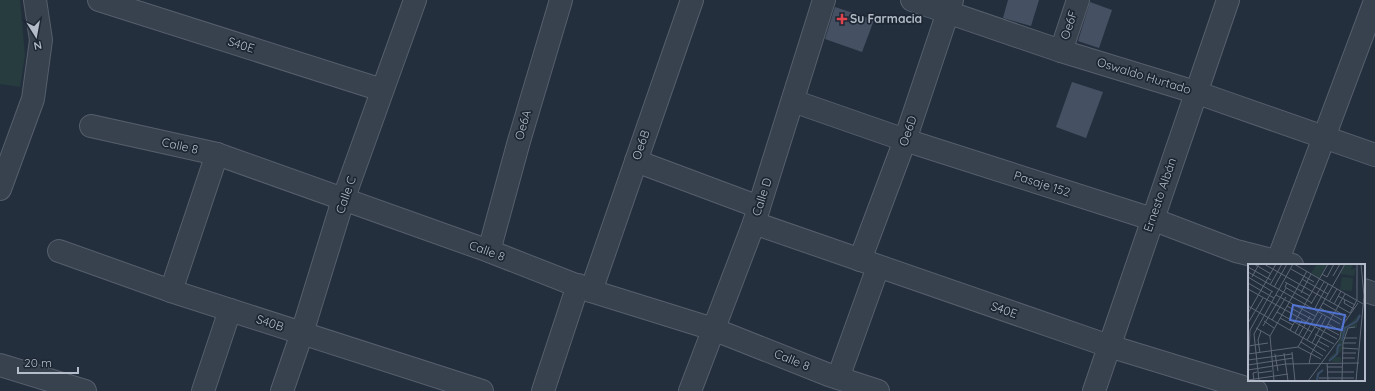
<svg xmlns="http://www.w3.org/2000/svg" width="1375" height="391" viewBox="0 0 1375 391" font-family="Quicksand,sans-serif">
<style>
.green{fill:#263c3f}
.building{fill:#455162}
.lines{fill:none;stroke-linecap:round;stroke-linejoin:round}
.minor-casing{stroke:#565f6c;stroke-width:24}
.minor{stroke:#38414e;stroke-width:22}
.health-dot{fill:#e0444e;stroke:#1d2633;stroke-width:1.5}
.labels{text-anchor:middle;stroke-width:3.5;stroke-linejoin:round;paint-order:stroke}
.poi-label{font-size:12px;font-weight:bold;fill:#b4bcc9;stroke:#1d2633;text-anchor:start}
.street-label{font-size:12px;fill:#b4bcc9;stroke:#1d2633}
.inset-river{fill:none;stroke:#394c67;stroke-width:2}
.inset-road{fill:none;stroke:#5e6776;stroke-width:1}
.view{fill:#5274d3;fill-opacity:0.15;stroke:#5274d3;stroke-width:2}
.inset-edge{fill:none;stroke:#b4bcc9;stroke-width:2}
</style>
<rect width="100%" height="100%" fill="#242f3e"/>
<!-- green -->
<path class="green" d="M0,0H20L25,55L20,87L0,84Z"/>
<!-- building -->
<g class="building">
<path d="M1008,0H1039L1031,26L1003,18Z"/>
<path d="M1090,2L1112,10L1099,48L1078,41Z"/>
<path d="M835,7L874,20L862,52L825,39Z"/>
<path d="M1072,82L1103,92L1086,138L1056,127Z"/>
</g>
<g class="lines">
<!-- minor casing -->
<g class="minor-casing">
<g id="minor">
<path d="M99,0L382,90"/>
<path d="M912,0L1061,51L1195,92L1375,155"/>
<path d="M1061,51L1078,0"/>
<path d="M793,101L905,140L1152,219L1236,251L1292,265"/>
<path d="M91,126L217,154L489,251L591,291L713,329L829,375L878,391"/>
<path d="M636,161L759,207"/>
<path d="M0,189L33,99L41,40L35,0"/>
<path d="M754,223L1109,346L1256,391"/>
<path d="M59,251L171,291L482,391"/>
<path d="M489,251L519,141L561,0"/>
<path d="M860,260L905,140L952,0"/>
<path d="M1278,260L1375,1"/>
<path d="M1364,290L1375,294"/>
<path d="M171,291L217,154"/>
<path d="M591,291L692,0"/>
<path d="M0,365L85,391"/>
<path d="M838,378L878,267"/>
<path d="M203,391L230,310"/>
<path d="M282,391L302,333L343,200L415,0"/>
<path d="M543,391L578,285"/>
<path d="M690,391L754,223L824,0"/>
<path d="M1094,391L1228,0"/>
</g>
</g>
<!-- minor -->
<use href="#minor" class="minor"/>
</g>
<!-- markers -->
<path class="health-dot" d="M840 13h4v4h4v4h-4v4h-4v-4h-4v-4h4z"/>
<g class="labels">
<!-- poi labels -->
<g class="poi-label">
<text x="850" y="23">Su Farmacia</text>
</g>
<!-- street labels -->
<g class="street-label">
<text transform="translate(1069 25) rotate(-72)" y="4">Oe6F</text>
<text transform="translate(241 45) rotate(18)" y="4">S40E</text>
<text transform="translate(1144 76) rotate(17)" y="4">Oswaldo Hurtado</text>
<text transform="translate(523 125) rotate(-74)" y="4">Oe6A</text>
<text transform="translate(908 131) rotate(-71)" y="4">Oe6D</text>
<text transform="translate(641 145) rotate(-71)" y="4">Oe6B</text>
<text transform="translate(180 146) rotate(13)" y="4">Calle 8</text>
<text transform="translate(1042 184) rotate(18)" y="4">Pasaje 152</text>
<text transform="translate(346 195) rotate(-71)" y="4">Calle C</text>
<text transform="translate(1160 195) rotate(-71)" y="4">Ernesto Albán</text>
<text transform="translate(762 197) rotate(-72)" y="4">Calle D</text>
<text transform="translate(487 251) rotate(20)" y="4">Calle 8</text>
<text transform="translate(1004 310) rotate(19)" y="4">S40E</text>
<text transform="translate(270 323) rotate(18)" y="4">S40B</text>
<text transform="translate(792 360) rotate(22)" y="4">Calle 8</text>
</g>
</g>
<!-- overview -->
<g transform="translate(1248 264)">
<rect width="117" height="117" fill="#242f3e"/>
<path d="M69,0H79L71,14L63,9ZM98,0H105L103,6L108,4L106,12L92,10ZM94,13L105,14L104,27L92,26ZM112,49L110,56L104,59H109V64L100,63L93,88L85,93H93V98H84V93L82,96L81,94L87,89L94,62H100Z" fill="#263c3f"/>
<path class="inset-river" d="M94,77L97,64L109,57L112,51M81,97L89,90L90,82L93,80M69,117L70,110L75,106"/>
<path class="inset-road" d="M6,0L23,10M16,0L102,49L109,36V0M46,0L115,40M0,3L23,16M43,5L66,18M0,8L92,60M74,10L79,13L86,0M85,12L92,0M0,13L25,28M4,13L11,0M54,15L80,30M37,18L62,32M0,19L26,34M39,19L37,23L64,39M22,21L34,0M26,23L39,0M0,25L89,75M53,29L63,10M28,31L67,52M90,32L107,41M97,36L96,39L106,45M81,38L89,25M75,39L99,53M63,40L76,18M86,40L93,27M0,42L78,87M39,42L65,56M72,44L94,56M66,46L80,20M29,48L64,68M0,49L28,0M32,54L45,61M24,56L38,33M16,57L26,64M0,59L15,34M80,60L93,67M15,62L38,24M8,64L22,72M78,64L91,71M42,66L80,0M47,69L54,56M67,70L86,80M51,71L62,52M96,74H109M59,76L74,51M70,77L81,83M53,78L75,92M64,79L78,53M95,79H108M0,82L20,79M50,83L97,0M94,84L110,85M44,88L47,117M12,89L10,76L13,67M36,89L40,117M94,89H108M0,90L50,83L73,95M1,90L2,66L24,27M27,90L30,107M94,94H107M0,96L44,90M79,99L80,117M61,100L63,90L97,30M0,101L45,94M79,103H94M0,106L38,100L111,99M80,108H106M10,109L24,107M71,114H106M0,116L40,110M6,117L5,109L9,108M11,117L6,70L45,0M26,117L22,72L59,7M60,117L92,74L94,62L110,39M94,117L95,79L100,64L107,63M108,117L116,32L113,0"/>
<path class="view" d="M45,41L97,51L94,66L42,56Z"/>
<rect width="117" height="117" class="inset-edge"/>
</g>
<!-- north arrow -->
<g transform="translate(36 36) rotate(169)" stroke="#1d2633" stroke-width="3" paint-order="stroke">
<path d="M0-3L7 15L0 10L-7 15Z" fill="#b4bcc9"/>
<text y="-6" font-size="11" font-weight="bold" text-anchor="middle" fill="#b4bcc9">N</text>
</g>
<!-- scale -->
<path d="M18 367v6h60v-6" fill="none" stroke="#b4bcc9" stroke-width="2"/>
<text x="24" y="367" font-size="12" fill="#b4bcc9" stroke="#1d2633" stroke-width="3" paint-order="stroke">20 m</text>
</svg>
